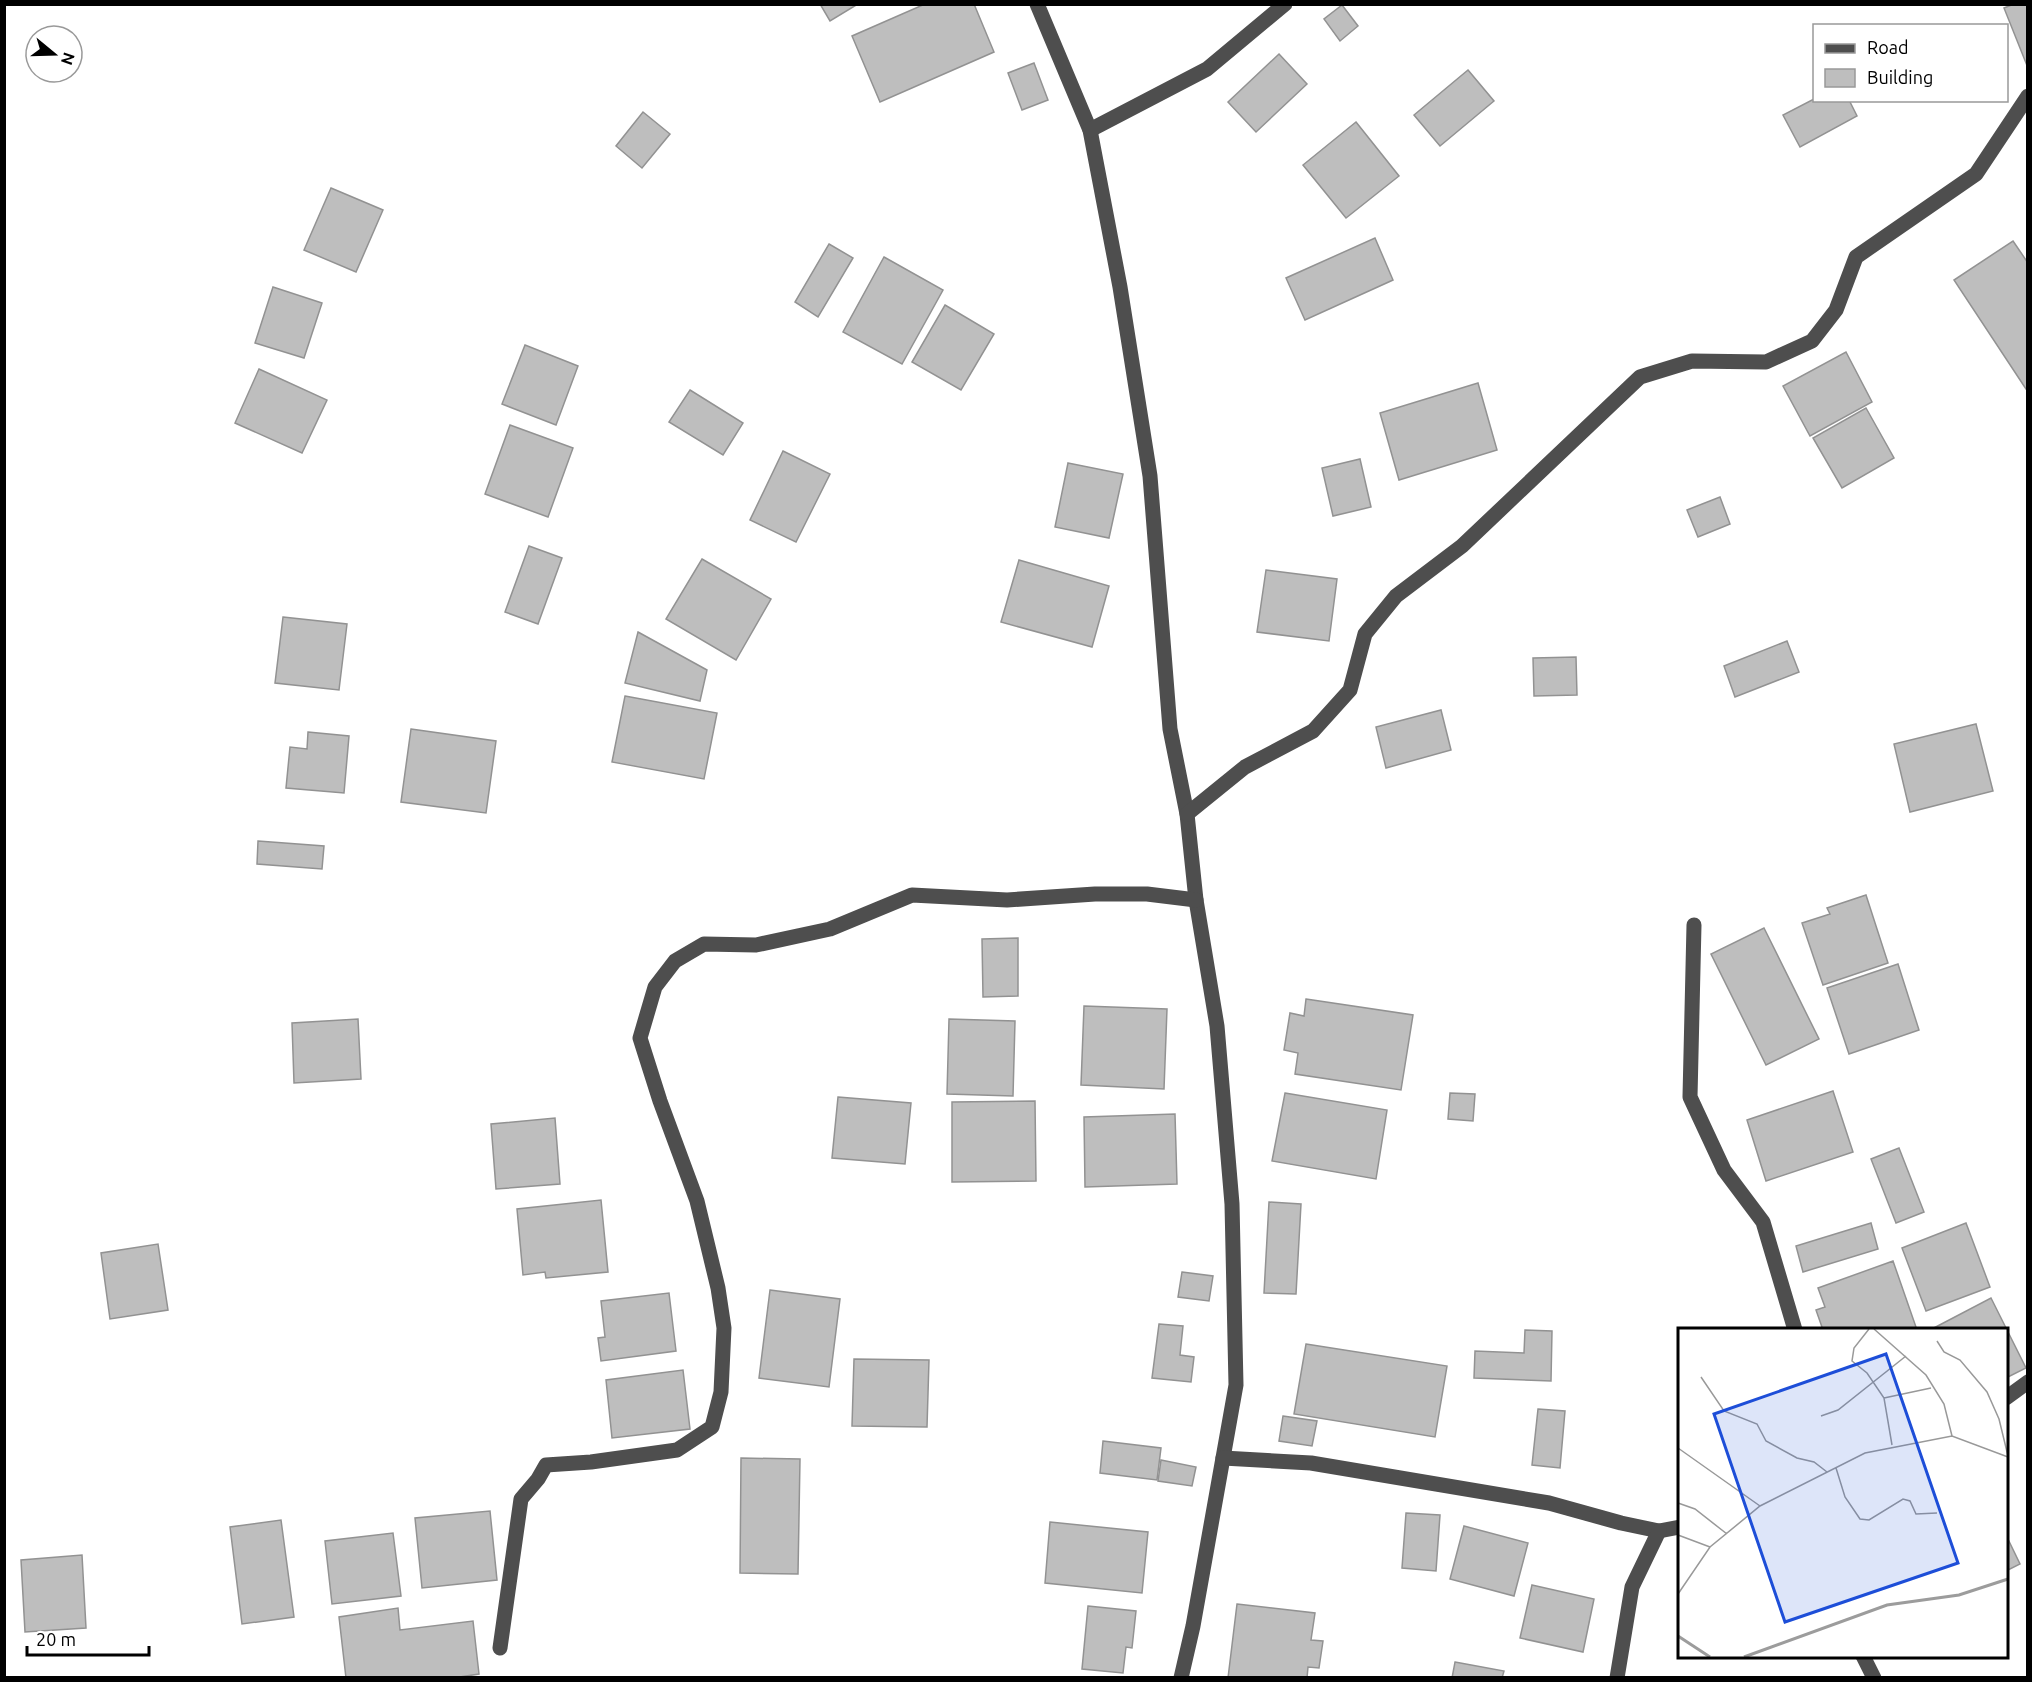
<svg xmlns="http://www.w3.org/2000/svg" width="2032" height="1682" viewBox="0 0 2032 1682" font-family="Ubuntu,sans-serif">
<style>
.building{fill:#bebebe;stroke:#929292;stroke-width:1.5}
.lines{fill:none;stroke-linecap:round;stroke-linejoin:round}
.minor{stroke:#4e4e4e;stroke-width:15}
.inset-river{fill:none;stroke:#9c9c9c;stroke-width:3}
.inset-road{fill:none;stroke:#999;stroke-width:1.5}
.view{fill:#1d4ed8;fill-opacity:0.15;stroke:#1d4ed8;stroke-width:3}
.inset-edge{fill:none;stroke:#000;stroke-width:3}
</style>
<rect width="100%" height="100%" fill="#fff"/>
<!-- building -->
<g class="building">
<path d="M820,4H858L830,21Z"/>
<path d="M925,4H974L994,52L880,102L852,36Z"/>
<path d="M2014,4H2028V68L2004,8Z"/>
<path d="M1342,5L1358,26L1340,41L1324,19Z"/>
<path d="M1279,54L1307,84L1256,132L1228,102Z"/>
<path d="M1034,63L1048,100L1022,110L1008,73Z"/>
<path d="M1468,70L1494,101L1440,146L1414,115Z"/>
<path d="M1814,99V100H1849L1857,116L1800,147L1783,115Z"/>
<path d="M643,112L670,134L642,168L616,146Z"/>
<path d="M1356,122L1399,176L1346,218L1303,165Z"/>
<path d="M331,188L383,210L356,272L304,250Z"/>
<path d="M1375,238L1393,280L1305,320L1286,278Z"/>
<path d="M2013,241L2028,263V388L2026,389L1954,280Z"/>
<path d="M829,244L853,258L818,317L795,302Z"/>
<path d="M884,257L943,290L902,364L843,332Z"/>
<path d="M273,287L322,303L304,358L255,343Z"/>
<path d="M945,305L994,334L961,390L912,362Z"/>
<path d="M525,345L578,366L556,425L502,404Z"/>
<path d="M1846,352L1872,402L1810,436L1783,386Z"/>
<path d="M259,369L327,400L302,453L235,423Z"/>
<path d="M1478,383L1497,450L1399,480L1380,413Z"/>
<path d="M690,390L743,423L723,455L669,422Z"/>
<path d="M1866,408L1894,458L1842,488L1813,438Z"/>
<path d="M510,425L573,448L548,517L485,494Z"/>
<path d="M783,451L830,474L796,542L750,520Z"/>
<path d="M1360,459L1371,507L1333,516L1322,468Z"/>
<path d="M1068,463L1123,474L1109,538L1055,527Z"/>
<path d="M1720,497L1730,524L1698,537L1687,510Z"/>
<path d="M529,546L562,558L538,624L505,612Z"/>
<path d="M702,559L771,599L736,660L666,619Z"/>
<path d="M1019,560L1109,586L1092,647L1001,622Z"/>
<path d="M1266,570L1337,579L1329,641L1257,632Z"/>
<path d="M283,617L347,624L339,690L275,683Z"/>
<path d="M638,632L707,670L700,701L625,683Z"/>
<path d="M1787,641L1799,672L1735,697L1724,666Z"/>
<path d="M1576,657L1577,695L1534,696L1533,658Z"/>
<path d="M625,696L717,713L704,779L612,762Z"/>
<path d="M1441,710L1451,750L1386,768L1376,727Z"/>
<path d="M1976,724L1993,791L1910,812L1894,744Z"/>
<path d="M411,729L496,741L486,813L401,802Z"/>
<path d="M308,732L349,736L344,793L286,788L290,747L307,749Z"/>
<path d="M258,841L324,846L322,869L257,864Z"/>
<path d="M1866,895L1888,963L1823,985L1802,923L1830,914L1827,908Z"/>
<path d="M1764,928L1819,1039L1766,1065L1711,954Z"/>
<path d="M1018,938V996L983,997L982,939Z"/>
<path d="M1898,964L1919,1030L1849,1054L1827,988Z"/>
<path d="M1306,999L1413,1015L1401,1090L1295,1074L1298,1053L1284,1050L1290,1013L1304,1016Z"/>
<path d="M1084,1006L1167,1009L1164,1089L1081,1085Z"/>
<path d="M358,1019L361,1079L294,1083L292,1023Z"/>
<path d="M949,1019L1015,1021L1013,1096L947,1094Z"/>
<path d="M1833,1091L1853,1152L1766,1181L1747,1120Z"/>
<path d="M1285,1093L1387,1110L1376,1179L1272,1161Z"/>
<path d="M1450,1093L1475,1094L1473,1121L1448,1119Z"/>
<path d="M838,1097L911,1103L905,1164L832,1158Z"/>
<path d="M1035,1101L1036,1181L952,1182V1102Z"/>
<path d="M1175,1114L1177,1184L1085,1187L1084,1117Z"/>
<path d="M555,1118L560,1184L496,1189L491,1124Z"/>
<path d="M1899,1148L1924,1212L1896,1223L1871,1159Z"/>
<path d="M601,1200L608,1272L546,1278L545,1272L523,1275L517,1209Z"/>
<path d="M1269,1202L1301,1204L1296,1294L1264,1293Z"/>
<path d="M1871,1223L1878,1249L1803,1272L1796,1246Z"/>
<path d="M1966,1223L1990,1287L1926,1311L1902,1248Z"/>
<path d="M158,1244L168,1310L110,1319L101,1253Z"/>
<path d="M1893,1261L1917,1330H1823L1816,1310L1825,1307L1818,1288Z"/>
<path d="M1182,1272L1213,1276L1209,1301L1178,1297Z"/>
<path d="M770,1290L840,1299L829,1387L759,1378Z"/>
<path d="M669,1293L676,1351L601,1361L598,1338L605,1337L601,1301Z"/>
<path d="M1991,1298L2026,1368L2006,1378V1330H1930Z"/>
<path d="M1159,1324L1183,1326L1180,1355L1194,1357L1191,1382L1152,1378Z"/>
<path d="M1525,1330L1552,1331L1551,1381L1474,1378L1475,1351L1524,1353Z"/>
<path d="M1306,1344L1447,1366L1435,1437L1294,1414Z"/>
<path d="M854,1359L929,1360L927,1427L852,1426Z"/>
<path d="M683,1370L690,1429L612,1438L606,1380Z"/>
<path d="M1538,1409L1565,1411L1560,1468L1532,1465Z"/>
<path d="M1283,1416L1317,1421L1312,1446L1279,1441Z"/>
<path d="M1103,1441L1161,1448L1157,1480L1100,1473Z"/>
<path d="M741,1458L800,1459L798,1574L740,1573Z"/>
<path d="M1161,1460L1196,1467L1192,1486L1158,1481Z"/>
<path d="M490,1511L497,1580L422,1588L415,1518Z"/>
<path d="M1406,1513L1440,1515L1436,1571L1402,1568Z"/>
<path d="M281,1520L294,1617L242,1624L230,1527Z"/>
<path d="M1050,1522L1148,1532L1142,1593L1045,1583Z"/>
<path d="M1464,1526L1528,1543L1514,1596L1450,1579Z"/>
<path d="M393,1533L401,1596L332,1604L325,1541Z"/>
<path d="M2006,1535L2020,1564L2006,1571Z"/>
<path d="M82,1555L86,1628L25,1632L21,1560Z"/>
<path d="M1532,1585L1594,1599L1583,1652L1520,1638Z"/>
<path d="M1237,1604L1315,1613L1311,1640L1323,1641L1319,1668L1308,1667L1307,1678H1228Z"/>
<path d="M1088,1606L1136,1611L1132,1648L1126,1647L1123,1673L1082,1669Z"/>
<path d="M398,1608L400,1630L473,1621L479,1674L453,1678H346L339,1617Z"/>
<path d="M1455,1662L1504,1671L1502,1678H1452Z"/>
</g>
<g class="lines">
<!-- minor -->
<g class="minor">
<path d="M1037,4L1090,130L1120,287L1150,476L1170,729L1187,814L1196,900L1217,1026L1232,1204L1236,1385L1193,1626L1181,1678"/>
<path d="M1090,130L1207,69L1285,4"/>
<path d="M1187,814L1245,767L1313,731L1350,690L1365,634L1396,596L1462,546L1640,377L1692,361L1766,362L1812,341L1836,310L1856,257L1976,174L2028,96"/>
<path d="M1694,925L1690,1097L1724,1170L1763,1222L1795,1330"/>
<path d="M2006,1398L2028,1382"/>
<path d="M1223,1458L1311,1463L1549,1503L1621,1523L1659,1531L1680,1527"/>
<path d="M500,1648L521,1499L538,1479L546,1465L591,1462L677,1450L712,1427L721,1392L724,1328L718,1288L697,1201L660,1101L640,1038L655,987L675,961L704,944L756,945L830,929L912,895L1007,900L1095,894H1147L1196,900"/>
<path d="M1863,1656L1874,1678"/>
<path d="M1617,1678L1632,1587L1659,1531"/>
</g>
</g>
<!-- overview -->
<g transform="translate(1678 1328)">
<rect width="330" height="330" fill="#fff"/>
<path class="inset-river" d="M0,308L32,329M66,329L209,277L281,267L330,251"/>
<path class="inset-road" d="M191,1L176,20L174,33L189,45L206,70L214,117M196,1L248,47L266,76L274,108M259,13L266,24L282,32L309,64L321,91L330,128M23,49L46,83L79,96L88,113L119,130L136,134L149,144M206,70L253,60M143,88L160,82L228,28M0,120L82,178M158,140L167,169L182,191L191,192L225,171L232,173L238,186L259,185M0,175L17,181L49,206M0,207L32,219M0,266L32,219L82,178L187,125L274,108L330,129"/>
<path class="view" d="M208,26L280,235L107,294L36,86Z"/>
<rect width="330" height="330" class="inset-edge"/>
</g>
<!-- border -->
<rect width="2032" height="1682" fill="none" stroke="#000000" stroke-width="12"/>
<!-- legend -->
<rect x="1813" y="24" width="195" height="78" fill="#ffffff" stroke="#999999" stroke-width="1.5"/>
<rect x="1825" y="44" width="30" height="9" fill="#4e4e4e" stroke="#999999" stroke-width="1.5"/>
<text x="1867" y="54" font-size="18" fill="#000000">Road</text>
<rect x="1825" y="69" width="30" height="18" fill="#bebebe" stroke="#999999" stroke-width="1.5"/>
<text x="1867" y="84" font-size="18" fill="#000000">Building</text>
<!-- north arrow -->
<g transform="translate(54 54) rotate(109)"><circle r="28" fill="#ffffff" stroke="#999999" stroke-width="1.5"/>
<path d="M0-4.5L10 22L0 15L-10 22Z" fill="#000000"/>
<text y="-9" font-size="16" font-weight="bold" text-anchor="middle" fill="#000000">N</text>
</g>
<!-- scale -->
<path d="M27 1646v9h122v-9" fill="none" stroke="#000000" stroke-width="3"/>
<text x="36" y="1646" font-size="18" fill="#000000" stroke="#ffffff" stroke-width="4.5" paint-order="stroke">20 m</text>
</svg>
